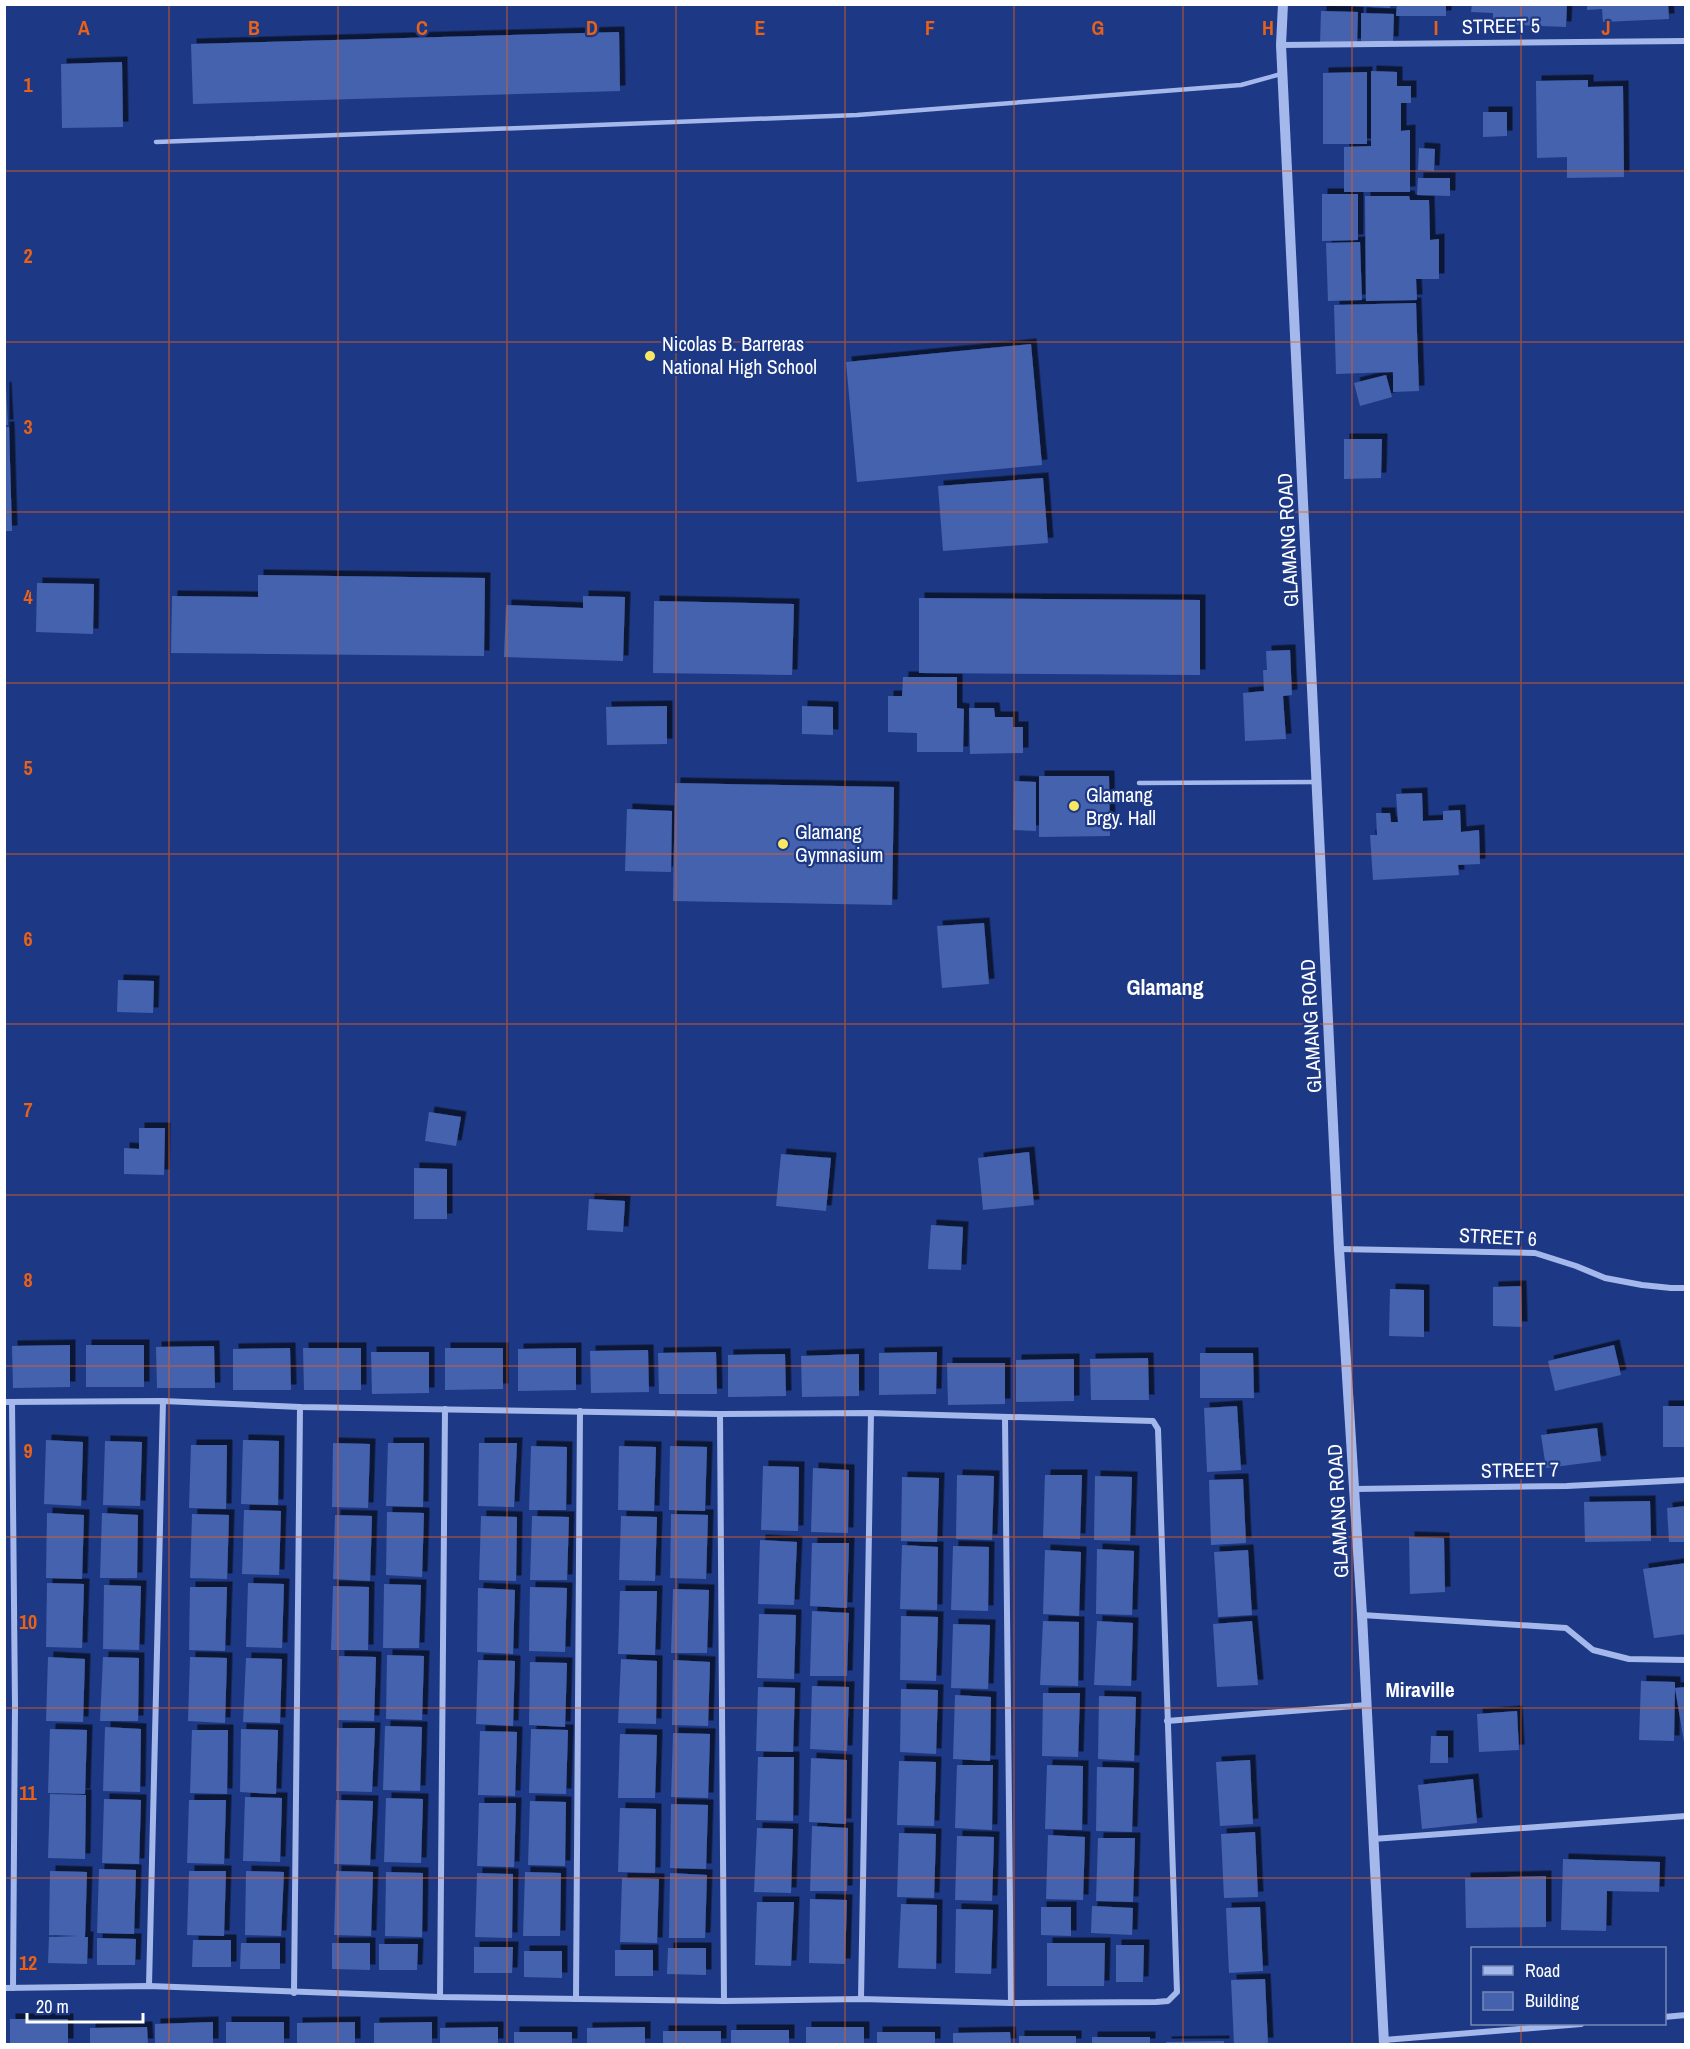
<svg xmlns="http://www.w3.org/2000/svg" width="1690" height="2049" viewBox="0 0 1690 2049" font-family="'Archivo Narrow',sans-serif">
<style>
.building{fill:#4562ae;filter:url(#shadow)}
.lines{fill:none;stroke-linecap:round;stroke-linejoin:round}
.service{stroke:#a4b8eb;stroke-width:4.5}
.minor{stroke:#a4b8eb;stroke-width:6}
.tertiary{stroke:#a4b8eb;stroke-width:10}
.grid{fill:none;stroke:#e96118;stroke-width:1.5;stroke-opacity:0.55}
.poi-dot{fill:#fbe862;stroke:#1d3985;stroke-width:2}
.labels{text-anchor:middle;stroke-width:4.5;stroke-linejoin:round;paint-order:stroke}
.street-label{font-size:20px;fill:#fff;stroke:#1d3985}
.poi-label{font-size:20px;fill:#fff;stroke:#1d3985;text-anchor:start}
.neighbourhood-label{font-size:21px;font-weight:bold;fill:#fff;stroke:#1d3985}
.quarter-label{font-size:22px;font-weight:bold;fill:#fff;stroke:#1d3985}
.grid-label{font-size:20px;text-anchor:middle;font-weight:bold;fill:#e96118;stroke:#1d3985;stroke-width:4.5;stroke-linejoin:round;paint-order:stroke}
</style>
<defs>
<filter id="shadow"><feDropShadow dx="5.5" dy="-5.5" stdDeviation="0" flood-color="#0009"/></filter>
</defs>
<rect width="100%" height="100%" fill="#1d3985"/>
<!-- building -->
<g class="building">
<path d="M1352,4H1390V8L1352,6Z"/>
<path d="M1397,4H1446V16H1396Z"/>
<path d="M1472,4H1567L1566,27L1493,24V13L1471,12Z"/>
<path d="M1587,4H1668L1669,19L1603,22L1602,9L1587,10Z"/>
<path d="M1321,11L1358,12L1357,44L1320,43Z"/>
<path d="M1361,13L1394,14L1393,42L1361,41Z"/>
<path d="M619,32L620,91L193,104L191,44Z"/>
<path d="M122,62L123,127L62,128L61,64Z"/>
<path d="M1371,71L1397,72V86H1411V103H1401V131L1410,130V192H1344V147L1371,146Z"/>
<path d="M1367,72V144H1323V73Z"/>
<path d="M1588,80V87L1623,86L1624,177L1567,178V157L1537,158L1536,81Z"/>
<path d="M1483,112H1507V136L1483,137Z"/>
<path d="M1419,148L1435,149L1434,171L1418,170Z"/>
<path d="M1418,178H1450V196L1417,195Z"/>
<path d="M1322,194H1358V240L1322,241Z"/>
<path d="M1365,196H1409L1410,200H1429L1430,240L1439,239V279H1416L1417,300L1366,301Z"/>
<path d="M1360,242L1362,300L1328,301L1326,243Z"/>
<path d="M1416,303L1419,391L1393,392V372L1336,374L1334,305Z"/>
<path d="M1031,344L1042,465L857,482L846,362Z"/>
<path d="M1386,375L1392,397L1360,406L1354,383Z"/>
<path d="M6,387L8,425H4V388Z"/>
<path d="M4,427H9L12,531H4Z"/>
<path d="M1344,439H1382L1381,478L1344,479Z"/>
<path d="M1043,478L1048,543L943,551L938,486Z"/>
<path d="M258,575L485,578L484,656L171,653L172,596L258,597Z"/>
<path d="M37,583L94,584L93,634L36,632Z"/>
<path d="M583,596L625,597L623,661L504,657L506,605L583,608Z"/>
<path d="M919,598L1200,600V675L919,673Z"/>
<path d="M654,601L794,604L792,675L653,673Z"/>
<path d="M1290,650L1292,695L1283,696L1286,739L1245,741L1243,693L1264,691L1263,670H1267L1266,651Z"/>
<path d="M903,677H957V708L964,709L963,752H917V733L888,732V696H902Z"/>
<path d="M667,706V744L607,745L606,707Z"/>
<path d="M802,706L833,707V735L802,734Z"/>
<path d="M969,708H994L995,717H1013V727H1023V753L970,754Z"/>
<path d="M1039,776H1109L1110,836L1039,837Z"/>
<path d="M1014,781L1036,782V831L1013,830Z"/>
<path d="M675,783L894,787L892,905L673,901Z"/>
<path d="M1422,793L1423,821L1443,820V811L1460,810L1461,832L1479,830L1480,864L1458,865L1459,875L1373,880L1370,835H1377L1376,813H1390L1391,822H1398L1396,794Z"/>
<path d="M627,809L672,811L671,872L625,871Z"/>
<path d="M984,923L989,984L942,988L937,926Z"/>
<path d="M118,980L154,981L153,1013L117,1012Z"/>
<path d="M429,1112L461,1117L456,1146L425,1141Z"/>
<path d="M139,1128H165L164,1175L124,1174V1148L139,1149Z"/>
<path d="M1029,1152L1034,1205L983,1210L978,1158Z"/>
<path d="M781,1154L831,1158L826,1211L776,1206Z"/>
<path d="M414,1168L447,1169V1219H414Z"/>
<path d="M589,1199L625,1201L623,1232L587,1230Z"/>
<path d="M931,1225L963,1227L961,1270L928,1269Z"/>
<path d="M1521,1286L1522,1327L1493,1326V1287Z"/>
<path d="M1390,1289L1424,1290V1337L1389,1336Z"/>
<path d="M70,1345V1387L13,1388L12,1346Z"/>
<rect x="86" y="1345" width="58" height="42"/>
<path d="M1614,1345L1621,1375L1555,1391L1548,1361Z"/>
<path d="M214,1346L215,1388H157L156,1347Z"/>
<path d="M290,1348L291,1390H233V1349Z"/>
<path d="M303,1348H361V1390H304Z"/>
<path d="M445,1348H503V1389L445,1390Z"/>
<path d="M576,1348V1390L518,1391V1349Z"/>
<path d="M648,1350L649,1392L591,1393L590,1351Z"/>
<path d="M371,1352H429V1393L372,1394Z"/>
<path d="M716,1352L717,1394H659L658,1353Z"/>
<path d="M937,1352L936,1394L879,1395V1353Z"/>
<path d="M1200,1353H1253L1254,1398H1200Z"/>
<path d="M785,1354L786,1396L728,1397V1355Z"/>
<path d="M859,1354V1396L802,1397L801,1356Z"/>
<path d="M1148,1358L1149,1400H1091L1090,1359Z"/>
<path d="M1074,1359V1401L1016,1402V1360Z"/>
<path d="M947,1363H1005V1404L948,1405Z"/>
<path d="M1237,1406L1241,1470L1207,1472L1204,1408Z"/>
<rect x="1663" y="1406" width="23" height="41"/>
<path d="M1597,1428L1601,1461L1546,1468L1541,1435Z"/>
<path d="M46,1440L83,1442L81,1506L44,1504Z"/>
<path d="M243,1440L279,1441L278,1505L241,1504Z"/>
<path d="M105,1441L142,1442L140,1506L103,1505Z"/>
<path d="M333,1443L370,1444L368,1508L332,1507Z"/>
<path d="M388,1443H424L423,1507L386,1506Z"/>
<path d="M479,1443H517L514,1507L478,1506Z"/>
<path d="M191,1445H227L226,1509L189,1508Z"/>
<path d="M531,1446L567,1447L566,1510H529Z"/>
<path d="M619,1446L656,1447L654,1511L618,1510Z"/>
<path d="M670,1446L707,1447L705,1511L669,1510Z"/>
<path d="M763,1466L799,1467L798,1531L761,1530Z"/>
<path d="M813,1468L849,1470L848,1533L811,1532Z"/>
<path d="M957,1475L994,1476L992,1540L956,1539Z"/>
<path d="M1045,1475H1082L1080,1539L1043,1538Z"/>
<path d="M1095,1476L1132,1477L1130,1541L1094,1540Z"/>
<path d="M902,1477L939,1478L937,1542L901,1541Z"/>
<path d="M1243,1479L1246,1543L1211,1545L1209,1480Z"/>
<path d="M1650,1501L1651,1541L1585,1542L1584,1502Z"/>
<path d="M1686,1506V1542H1669L1667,1508Z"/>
<path d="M244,1510L281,1511L279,1575L242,1574Z"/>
<path d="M387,1512L424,1513L422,1577L386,1575Z"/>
<path d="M47,1513L84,1515L82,1579L46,1578Z"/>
<path d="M102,1513L138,1515L137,1578H100Z"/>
<path d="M192,1514L229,1515L227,1579L190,1578Z"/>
<path d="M671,1514L708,1515L706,1579L670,1578Z"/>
<path d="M335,1515L372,1516L370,1581L333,1579Z"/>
<path d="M481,1516L517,1517L516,1581L479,1580Z"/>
<path d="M532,1516L569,1517L567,1580H530Z"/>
<path d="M621,1516L657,1517L655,1581L619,1580Z"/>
<path d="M1409,1537L1444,1538L1445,1592L1410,1594Z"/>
<path d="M760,1540L797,1542L794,1605L758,1604Z"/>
<path d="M812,1543H849L847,1608L810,1606Z"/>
<path d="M902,1545L938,1547L937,1610L900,1609Z"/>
<path d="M953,1546L989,1547L988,1611L951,1610Z"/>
<path d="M1097,1549L1134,1551L1132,1615L1096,1614Z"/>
<path d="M1045,1550L1081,1552L1079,1616L1043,1614Z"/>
<path d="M1248,1550L1252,1615L1218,1617L1214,1552Z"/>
<path d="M1686,1563V1634L1654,1638L1643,1569Z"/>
<path d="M47,1583L84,1584L82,1648L46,1647Z"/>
<path d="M248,1583L284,1584L282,1648L246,1647Z"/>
<path d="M384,1584L421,1585L419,1648H383Z"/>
<path d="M104,1585L141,1586L139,1650L103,1649Z"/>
<path d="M333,1586L369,1587L368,1650H331Z"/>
<path d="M190,1587H227L225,1651L189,1650Z"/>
<path d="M530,1587L567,1588L565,1652L529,1651Z"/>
<path d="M478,1588L515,1590L513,1654L477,1652Z"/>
<path d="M673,1589L709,1590L707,1653H671Z"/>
<path d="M620,1591H657L655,1655L618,1654Z"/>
<path d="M812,1611L849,1613L847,1676H810Z"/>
<path d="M759,1614L796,1615L794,1679L757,1678Z"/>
<path d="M901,1616L938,1617L936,1681L900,1680Z"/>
<path d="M1043,1621L1079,1622L1078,1686L1040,1685Z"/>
<path d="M1097,1621L1133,1623L1131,1686L1094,1685Z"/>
<path d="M1252,1621L1258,1685L1217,1687L1213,1624Z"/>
<path d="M953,1624L990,1625L988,1689L951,1688Z"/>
<path d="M387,1655L424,1656L422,1720L386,1719Z"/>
<path d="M339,1656L376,1657L374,1721L338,1720Z"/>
<path d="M48,1657L85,1659L83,1722L46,1721Z"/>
<path d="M103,1657L139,1658L138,1721H100Z"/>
<path d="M190,1657L227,1658L225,1723L188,1721Z"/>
<path d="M246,1658L282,1659L280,1723L243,1722Z"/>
<path d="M621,1659L657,1661L656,1724L618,1723Z"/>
<path d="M478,1660L515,1661L513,1726L476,1724Z"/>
<path d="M673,1660L710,1662L708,1726L672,1725Z"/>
<path d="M530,1662L567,1663L565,1727L529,1725Z"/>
<path d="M1641,1681L1675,1682V1688L1686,1687V1754L1675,1688L1674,1741L1639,1740Z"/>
<path d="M812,1686L849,1687L847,1751L810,1749Z"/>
<path d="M758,1687L795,1688L793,1752L756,1751Z"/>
<path d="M901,1689L938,1690L936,1754L900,1752Z"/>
<path d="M1043,1693H1080L1078,1757L1042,1756Z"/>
<path d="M955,1695L991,1697L990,1761L953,1759Z"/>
<path d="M1099,1696L1136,1697L1134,1761L1098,1759Z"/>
<path d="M1517,1711L1519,1750L1479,1752L1477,1714Z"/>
<path d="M385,1726L422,1727L420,1791L383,1790Z"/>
<path d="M105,1727L141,1729L140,1792L103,1791Z"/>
<path d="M337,1728H375L372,1792L336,1791Z"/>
<path d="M50,1729L87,1730L85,1794L48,1793Z"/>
<path d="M241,1729L278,1730L276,1794L240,1792Z"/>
<path d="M531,1729L568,1730L566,1794L529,1793Z"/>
<path d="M192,1730H228L227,1794L190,1793Z"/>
<path d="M480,1731L517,1732L515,1796L478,1795Z"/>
<path d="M673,1733L710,1734L708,1798L671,1797Z"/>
<path d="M620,1734L657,1735L655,1798H618Z"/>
<path d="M1431,1736H1448V1763H1430Z"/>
<path d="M758,1757H794L793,1821L756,1820Z"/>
<path d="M811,1758L847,1760L846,1824L809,1822Z"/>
<path d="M1250,1760L1253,1824L1220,1826L1216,1762Z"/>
<path d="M899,1761L936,1762L934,1826L897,1825Z"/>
<path d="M957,1765H993L992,1830L955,1828Z"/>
<path d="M1047,1765L1083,1766L1082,1830L1045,1829Z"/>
<path d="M1097,1767L1134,1768L1132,1832L1096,1831Z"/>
<path d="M1473,1779L1477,1823L1422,1829L1418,1785Z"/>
<path d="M50,1794L86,1795L85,1859L48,1858Z"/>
<path d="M245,1797L282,1798L280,1862L243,1861Z"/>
<path d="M386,1798L423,1799L421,1863L384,1862Z"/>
<path d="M104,1799L141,1800L139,1864L102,1863Z"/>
<path d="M189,1800H226L224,1864L187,1863Z"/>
<path d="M336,1800L373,1801L370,1865L334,1864Z"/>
<path d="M530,1801L566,1802L565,1866L528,1865Z"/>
<path d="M479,1803H516L514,1867L477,1866Z"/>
<path d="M671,1804L708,1805L706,1869L670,1868Z"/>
<path d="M620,1808L656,1809L655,1873L618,1872Z"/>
<path d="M812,1826L848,1828L847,1891H810Z"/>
<path d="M757,1828L793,1829L791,1893L754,1892Z"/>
<path d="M1255,1832L1258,1897L1224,1898L1221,1834Z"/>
<path d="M899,1833L936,1834L934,1898L897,1897Z"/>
<path d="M1048,1835L1085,1837L1083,1900L1046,1899Z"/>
<path d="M957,1836L994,1837L992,1901L955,1900Z"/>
<path d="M1098,1838H1135L1133,1902L1096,1901Z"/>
<path d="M1563,1859L1660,1862L1659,1892L1607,1891L1606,1931L1561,1930Z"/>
<path d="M99,1869L136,1870L134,1934L97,1933Z"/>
<path d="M50,1871L87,1872L85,1937H88L87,1964L48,1963L49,1937L79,1936L49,1935Z"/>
<path d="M189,1871H226L224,1936L187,1935Z"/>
<path d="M246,1871L284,1872L281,1936L245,1935Z"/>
<path d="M336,1871L373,1872L371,1936L334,1935Z"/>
<path d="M386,1872L423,1873L422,1937L385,1936Z"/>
<path d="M525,1872L561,1873L560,1936H523Z"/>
<path d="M477,1873L513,1874L512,1938L475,1937Z"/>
<path d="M670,1873L707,1875L705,1938H669Z"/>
<path d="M1546,1876V1927L1466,1928L1465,1878Z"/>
<path d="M622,1878L659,1879L657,1943L620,1942Z"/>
<path d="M810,1899L847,1900L845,1964L809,1963Z"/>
<path d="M757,1902H794L791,1966L755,1965Z"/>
<path d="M901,1904L937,1905L936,1969L898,1968Z"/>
<path d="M1092,1906L1133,1908L1132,1935L1091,1933Z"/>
<path d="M1041,1907H1071V1936L1041,1935Z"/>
<path d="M1260,1907L1263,1971L1229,1973L1226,1908Z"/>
<path d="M956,1909L993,1910L991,1974L955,1973Z"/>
<path d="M97,1938L136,1939L135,1965H97Z"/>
<path d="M193,1940H231V1967H192Z"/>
<path d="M241,1943H280V1969H240Z"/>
<path d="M332,1943H370V1970L332,1969Z"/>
<path d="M1047,1943H1105L1104,1986H1047Z"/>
<path d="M379,1944H418L417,1970H379Z"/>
<path d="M1116,1945H1144L1143,1982H1116Z"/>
<path d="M474,1947H513L512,1973H474Z"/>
<path d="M668,1948H706V1975L667,1974Z"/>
<rect x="615" y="1950" width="38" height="26"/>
<path d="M524,1951H562V1978L524,1977Z"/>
<path d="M1265,1979L1268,2043L1234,2044L1231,1980Z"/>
<rect x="10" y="2019" width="58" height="25"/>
<path d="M213,2022V2044H155V2024Z"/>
<rect x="226" y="2022" width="58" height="22"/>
<path d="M355,2022V2044H297V2023Z"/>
<path d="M432,2022V2044H374V2023Z"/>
<path d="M147,2027L148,2044H90V2028Z"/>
<path d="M498,2027V2044H440V2028Z"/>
<path d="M645,2027V2044H587V2028Z"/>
<rect x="806" y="2027" width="58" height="17"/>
<rect x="731" y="2030" width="58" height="14"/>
<rect x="663" y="2031" width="58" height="13"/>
<rect x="514" y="2032" width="58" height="12"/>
<rect x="877" y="2032" width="58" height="12"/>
<path d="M1010,2032L1011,2044H953V2033Z"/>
<rect x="1019" y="2036" width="57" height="8"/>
<rect x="1092" y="2037" width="58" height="7"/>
<path d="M1224,2041V2044H1166V2042Z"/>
</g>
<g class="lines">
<!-- service -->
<g class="service">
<path d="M156,142L857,115L1241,85L1281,74"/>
<path d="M1139,783L1317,782"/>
</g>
<!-- minor -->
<g class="minor">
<path d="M1281,45L1686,41"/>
<path d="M1339,1249L1535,1253L1576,1266L1605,1278L1642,1285L1671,1288H1686"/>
<path d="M4,1402L163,1401L300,1407L720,1414L871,1413L1153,1421L1158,1429L1177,1992L1168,2001L1156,2002L1011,2003L861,1999L724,2001L440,1997L149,1986L4,1988"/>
<path d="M12,1402L15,1705L13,1988"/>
<path d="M720,1414L724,2001"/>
<path d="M1005,1417L1011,2003"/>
<path d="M1355,1489L1567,1486L1686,1480"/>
<path d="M1362,1615L1566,1628L1593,1650L1629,1659L1686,1660"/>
<path d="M1167,1721L1367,1705"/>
<path d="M1373,1839L1686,1816"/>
<path d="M149,1986L163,1401"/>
<path d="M294,1993L300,1407"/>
<path d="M440,1997L445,1409"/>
<path d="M576,1999L580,1411"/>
<path d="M861,1999L871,1413"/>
<path d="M1664,2017L1686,2015"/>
<path d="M1384,2040L1581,2024"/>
</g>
<!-- tertiary -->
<path class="tertiary" d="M1283,4L1281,45L1339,1249L1362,1615L1384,2044"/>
</g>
<!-- grid -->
<path class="grid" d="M169,4V2044M338,4V2044M507,4V2044M676,4V2044M845,4V2044M1014,4V2044M1183,4V2044M1352,4V2044M1521,4V1948M4,171H1686M4,342H1686M4,512H1686M4,683H1686M4,854H1686M4,1024H1686M4,1195H1686M4,1366H1686M4,1537H1686M4,1708H1686M4,1878H1686M1521,2024V2044"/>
<!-- markers -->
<g class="poi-dot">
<circle cx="650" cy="356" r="6"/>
<circle cx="1074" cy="806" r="6"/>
<circle cx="783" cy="844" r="6"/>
</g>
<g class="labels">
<!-- street labels -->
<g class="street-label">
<text transform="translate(1501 26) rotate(-1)" y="7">STREET 5</text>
<text transform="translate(1288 540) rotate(-93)" y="7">GLAMANG ROAD</text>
<text transform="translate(1311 1026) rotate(-93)" y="7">GLAMANG ROAD</text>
<text transform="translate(1498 1237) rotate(3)" y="7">STREET 6</text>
<text transform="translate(1520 1470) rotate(-1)" y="7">STREET 7</text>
<text transform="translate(1338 1511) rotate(-93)" y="7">GLAMANG ROAD</text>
</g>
<!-- poi labels -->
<g class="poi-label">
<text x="662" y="351">Nicolas B. Barreras<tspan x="662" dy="23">National High School</tspan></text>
<text x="1086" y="802">Glamang<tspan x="1086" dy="23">Brgy. Hall</tspan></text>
<text x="795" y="839">Glamang<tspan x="795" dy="23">Gymnasium</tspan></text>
</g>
<!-- neighbourhood labels -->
<g class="neighbourhood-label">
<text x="1420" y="1697">Miraville</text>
</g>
<!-- quarter labels -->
<g class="quarter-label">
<text x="1165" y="995">Glamang</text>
</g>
</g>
<g class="grid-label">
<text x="84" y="35">A</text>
<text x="254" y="35">B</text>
<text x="422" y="35">C</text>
<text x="592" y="35">D</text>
<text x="760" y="35">E</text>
<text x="930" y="35">F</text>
<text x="1098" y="35">G</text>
<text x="1268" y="35">H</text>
<text x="1436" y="35">I</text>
<text x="1606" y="35">J</text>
<text x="28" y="92">1</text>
<text x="28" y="263">2</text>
<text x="28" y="434">3</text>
<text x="28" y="604">4</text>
<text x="28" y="775">5</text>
<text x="28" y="946">6</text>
<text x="28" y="1117">7</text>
<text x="28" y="1287">8</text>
<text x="28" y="1458">9</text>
<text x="28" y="1629">10</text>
<text x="28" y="1800">11</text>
<text x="28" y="1970">12</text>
</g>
<!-- border -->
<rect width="1690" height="2049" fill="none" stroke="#ffffff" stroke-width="12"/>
<!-- legend -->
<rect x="1471" y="1947" width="195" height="78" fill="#1d3985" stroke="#7788b6" stroke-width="1.5"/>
<rect x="1483" y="1966" width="30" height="9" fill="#a4b8eb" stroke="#7788b6" stroke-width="1.5"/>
<text x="1525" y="1977" font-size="18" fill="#ffffff">Road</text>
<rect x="1483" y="1992" width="30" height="18" fill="#4562ae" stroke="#7788b6" stroke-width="1.5"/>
<text x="1525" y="2007" font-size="18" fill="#ffffff">Building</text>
<!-- scale -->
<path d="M27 2013v9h116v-9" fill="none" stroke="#ffffff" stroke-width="3"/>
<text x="36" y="2013" font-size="18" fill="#ffffff" stroke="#1d3985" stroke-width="4.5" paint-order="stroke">20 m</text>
</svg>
